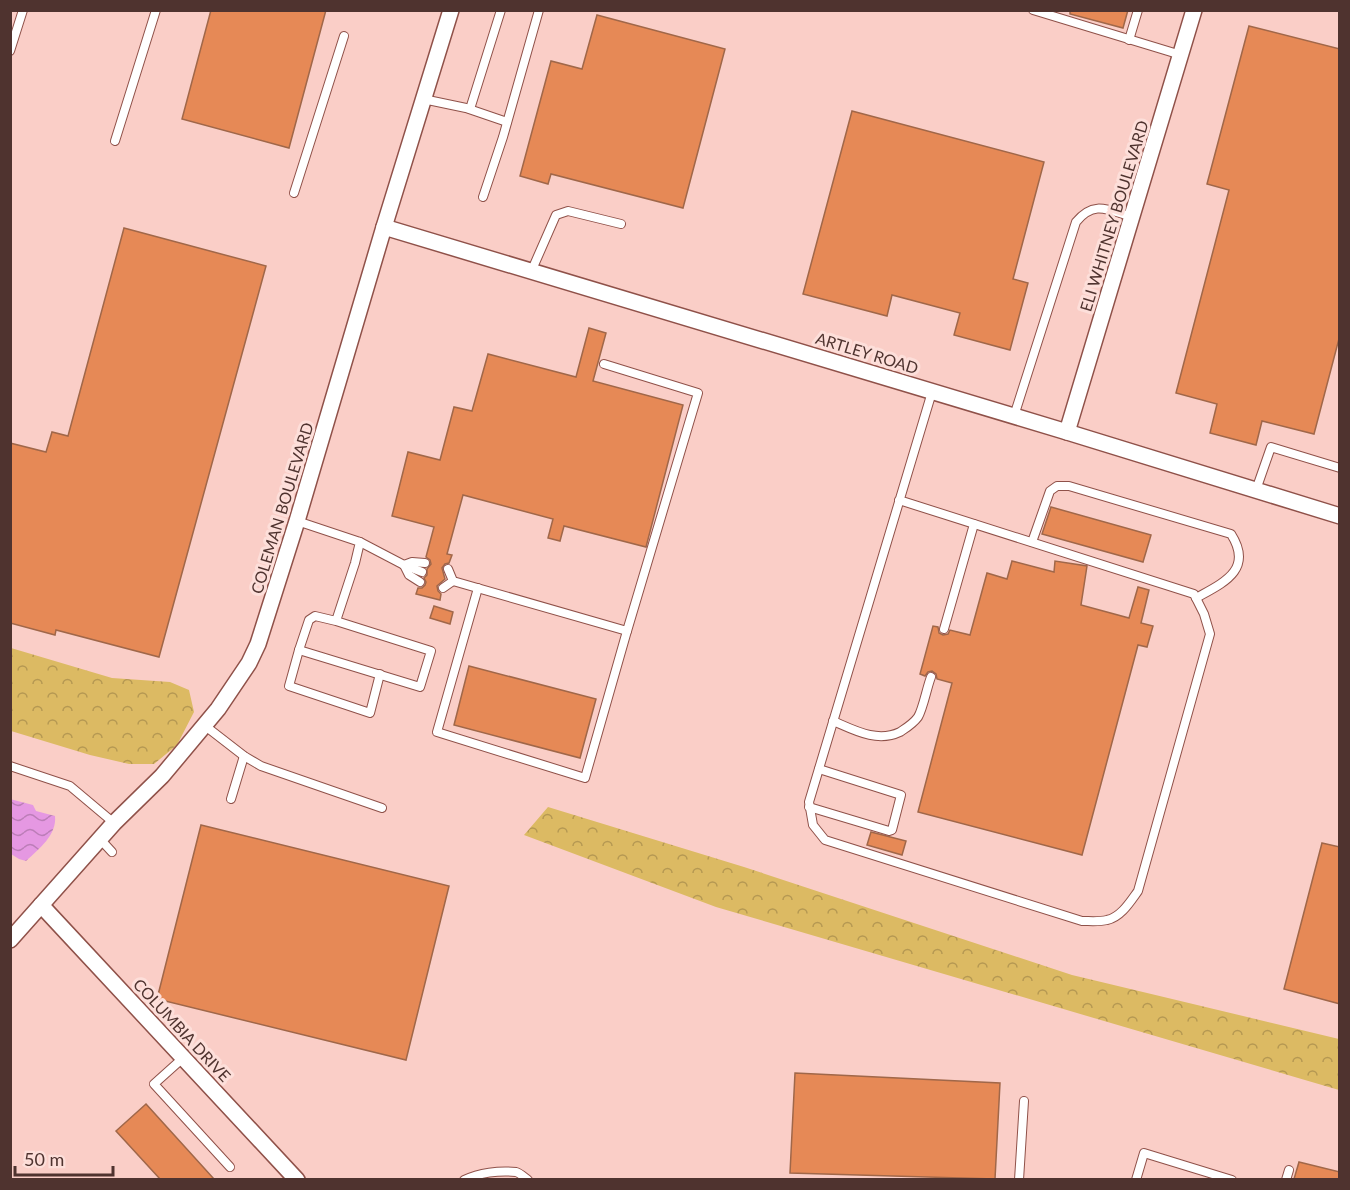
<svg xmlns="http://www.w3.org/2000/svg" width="1350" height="1190" viewBox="0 0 1350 1190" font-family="Lato,sans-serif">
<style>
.forest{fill:url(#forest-crowns)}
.water{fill:url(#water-waves)}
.building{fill:#e68956;stroke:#a06749;stroke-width:1.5}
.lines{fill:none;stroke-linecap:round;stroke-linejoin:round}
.lane-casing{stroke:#8f5149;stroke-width:10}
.street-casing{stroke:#8f5149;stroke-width:18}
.lane{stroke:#fff;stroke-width:8}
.street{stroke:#fff;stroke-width:15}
.labels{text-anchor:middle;stroke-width:6;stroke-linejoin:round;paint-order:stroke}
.street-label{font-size:16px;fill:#4f332f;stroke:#fddfda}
</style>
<defs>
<pattern id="forest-crowns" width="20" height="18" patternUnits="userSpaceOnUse" patternTransform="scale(1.5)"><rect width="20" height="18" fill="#dcba63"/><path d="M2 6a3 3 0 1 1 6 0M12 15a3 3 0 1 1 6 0" fill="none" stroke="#b59852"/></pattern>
<pattern id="water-waves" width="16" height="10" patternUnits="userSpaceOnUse" patternTransform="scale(1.5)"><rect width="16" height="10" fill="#e598e2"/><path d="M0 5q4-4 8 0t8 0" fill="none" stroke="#bc7db8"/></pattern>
</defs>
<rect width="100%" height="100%" fill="#facec7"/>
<!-- forest -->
<g class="forest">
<path d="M11,648L112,678L170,682L189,690L194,712L177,745L154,764H129L90,755L11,731Z"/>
<path d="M548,807L744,867L1072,975L1339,1039V1090L716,907L524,835Z"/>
</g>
<!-- water -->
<path class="water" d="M10,799L33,805L36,811L55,816C57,835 39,849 26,861L19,859L11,854Z"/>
<!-- building -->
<g class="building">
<path d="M211,10H326L289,148L182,119Z"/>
<path d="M1070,10H1128L1123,28L1070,14Z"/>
<path d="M597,15L725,49L683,208L551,174L548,184L520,176L551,61L582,69Z"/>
<path d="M1249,26L1340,49V335L1314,434L1262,421L1256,445L1210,433L1217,404L1176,393L1229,190L1207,184Z"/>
<path d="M852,111L1044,162L1013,279L1028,283L1010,350L954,335L960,313L892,295L887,316L803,294Z"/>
<path d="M124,228L266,266L159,657L56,630L55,635L10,623V443L46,452L52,432L68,436Z"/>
<path d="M589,328L606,333L593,381L683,405L646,547L564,526L560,541L548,538L553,519L463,495L447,554L452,555L449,563L445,564L442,568L445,579L437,586L438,591L441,594L440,600L416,594L418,588H422L425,585L426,582L424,578L427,575V569L431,564L430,560L426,557L434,527L392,516L408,452L440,460L454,407L472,411L488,354L576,377Z"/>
<path d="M1051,507L1151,535L1143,562L1042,534Z"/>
<path d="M1012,561L1054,572L1055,561L1087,566L1081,605L1129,618L1138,587L1149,590L1141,623L1153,626L1147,647L1138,645L1082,855L918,812L952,683L937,679L936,674L932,671L928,672L925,676L920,674L933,626L938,627L939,633L943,635L948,634L950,630L970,635L987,573L1007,579Z"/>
<path d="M434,606L453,612L450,624L430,618Z"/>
<path d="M469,666L596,699L580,758L454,725Z"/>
<path d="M201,825L449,886L406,1060L157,999Z"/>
<path d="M871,832L906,841L902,855L867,845Z"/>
<path d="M1322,843L1340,847V1004L1284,989Z"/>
<path d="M795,1073L1000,1083L995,1179L790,1173Z"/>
<path d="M146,1104L214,1179H160L116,1131Z"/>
<path d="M1299,1162L1340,1172V1179H1294Z"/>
</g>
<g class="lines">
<!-- lane casing -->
<g class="lane-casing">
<g id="lane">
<path d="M1033,10L1181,55"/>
<path d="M1129,40L1138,10"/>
<path d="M10,51L23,10"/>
<path d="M423,99L466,108L507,122"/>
<path d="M470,109L501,10"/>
<path d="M115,141L156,10"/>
<path d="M294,193L344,36"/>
<path d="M483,197L503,137L539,10"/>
<path d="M531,272L556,215L568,211L621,224"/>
<path d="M1014,416L1076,222C1094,200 1108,210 1132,217"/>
<path d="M1256,490L1271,447L1340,468"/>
<path d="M899,500L1194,594L1204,614L1210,634L1138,891C1130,902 1121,917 1107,920C1099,922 1090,921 1082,921L825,840L813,825L809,802L932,392"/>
<path d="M297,521L360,542L355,563L336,621L431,651L420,687L299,650L309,620L315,616L336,621"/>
<path d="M360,542L404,565L412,562L425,563"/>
<path d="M1032,542L1050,491L1057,486H1069L1231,534C1254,570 1223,583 1196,598"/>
<path d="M404,565L409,575L420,582"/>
<path d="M404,565L422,572"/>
<path d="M448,569L453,581L627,631L698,393L604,364"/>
<path d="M443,588L453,581"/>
<path d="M478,588L437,732L585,778L627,631"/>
<path d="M944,629L974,524"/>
<path d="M299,650L289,686L370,713L380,674"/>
<path d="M833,721C854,730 877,743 900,732C906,728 913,724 918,717C923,709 927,687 931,677"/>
<path d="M204,725L244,756L261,766L382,808"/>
<path d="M10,766L70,786L114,823"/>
<path d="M231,799L244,756"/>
<path d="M809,807L889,831L892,830L901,795L819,769"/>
<path d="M100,839L112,852"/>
<path d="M183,1058L154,1084L230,1167"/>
<path d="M464,1180C479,1173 499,1170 516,1172C520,1173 524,1177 528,1180"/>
<path d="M1019,1180L1024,1101"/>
<path d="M1136,1180L1144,1153L1232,1180"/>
<path d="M1286,1180L1289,1170"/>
</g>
</g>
<!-- street casing -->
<g class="street-casing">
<g id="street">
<path d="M384,227L1067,432L1340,516"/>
<path d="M1067,432L1194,10"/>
<path d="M41,905L297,1180"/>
<path d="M10,940L114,823L162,776L218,709L249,663L258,644L297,521L384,227L451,10"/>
</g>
</g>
<!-- lane -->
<use href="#lane" class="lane"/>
<!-- street -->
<use href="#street" class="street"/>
</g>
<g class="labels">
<!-- street labels -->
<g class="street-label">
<text transform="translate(1114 216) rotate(-73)" y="6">ELI WHITNEY BOULEVARD</text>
<text transform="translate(867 353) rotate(17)" y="6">ARTLEY ROAD</text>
<text transform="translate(282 508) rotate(-73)" y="6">COLEMAN BOULEVARD</text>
<text transform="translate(182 1030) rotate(47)" y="6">COLUMBIA DRIVE</text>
</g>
</g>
<!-- border -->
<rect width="1350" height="1190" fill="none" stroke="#4f332f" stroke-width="24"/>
<!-- scale -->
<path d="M15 1166v9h98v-9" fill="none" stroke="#4f332f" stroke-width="3"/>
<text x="24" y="1166" font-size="18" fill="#4f332f" stroke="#fddfda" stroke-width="4.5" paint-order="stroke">50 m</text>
</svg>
